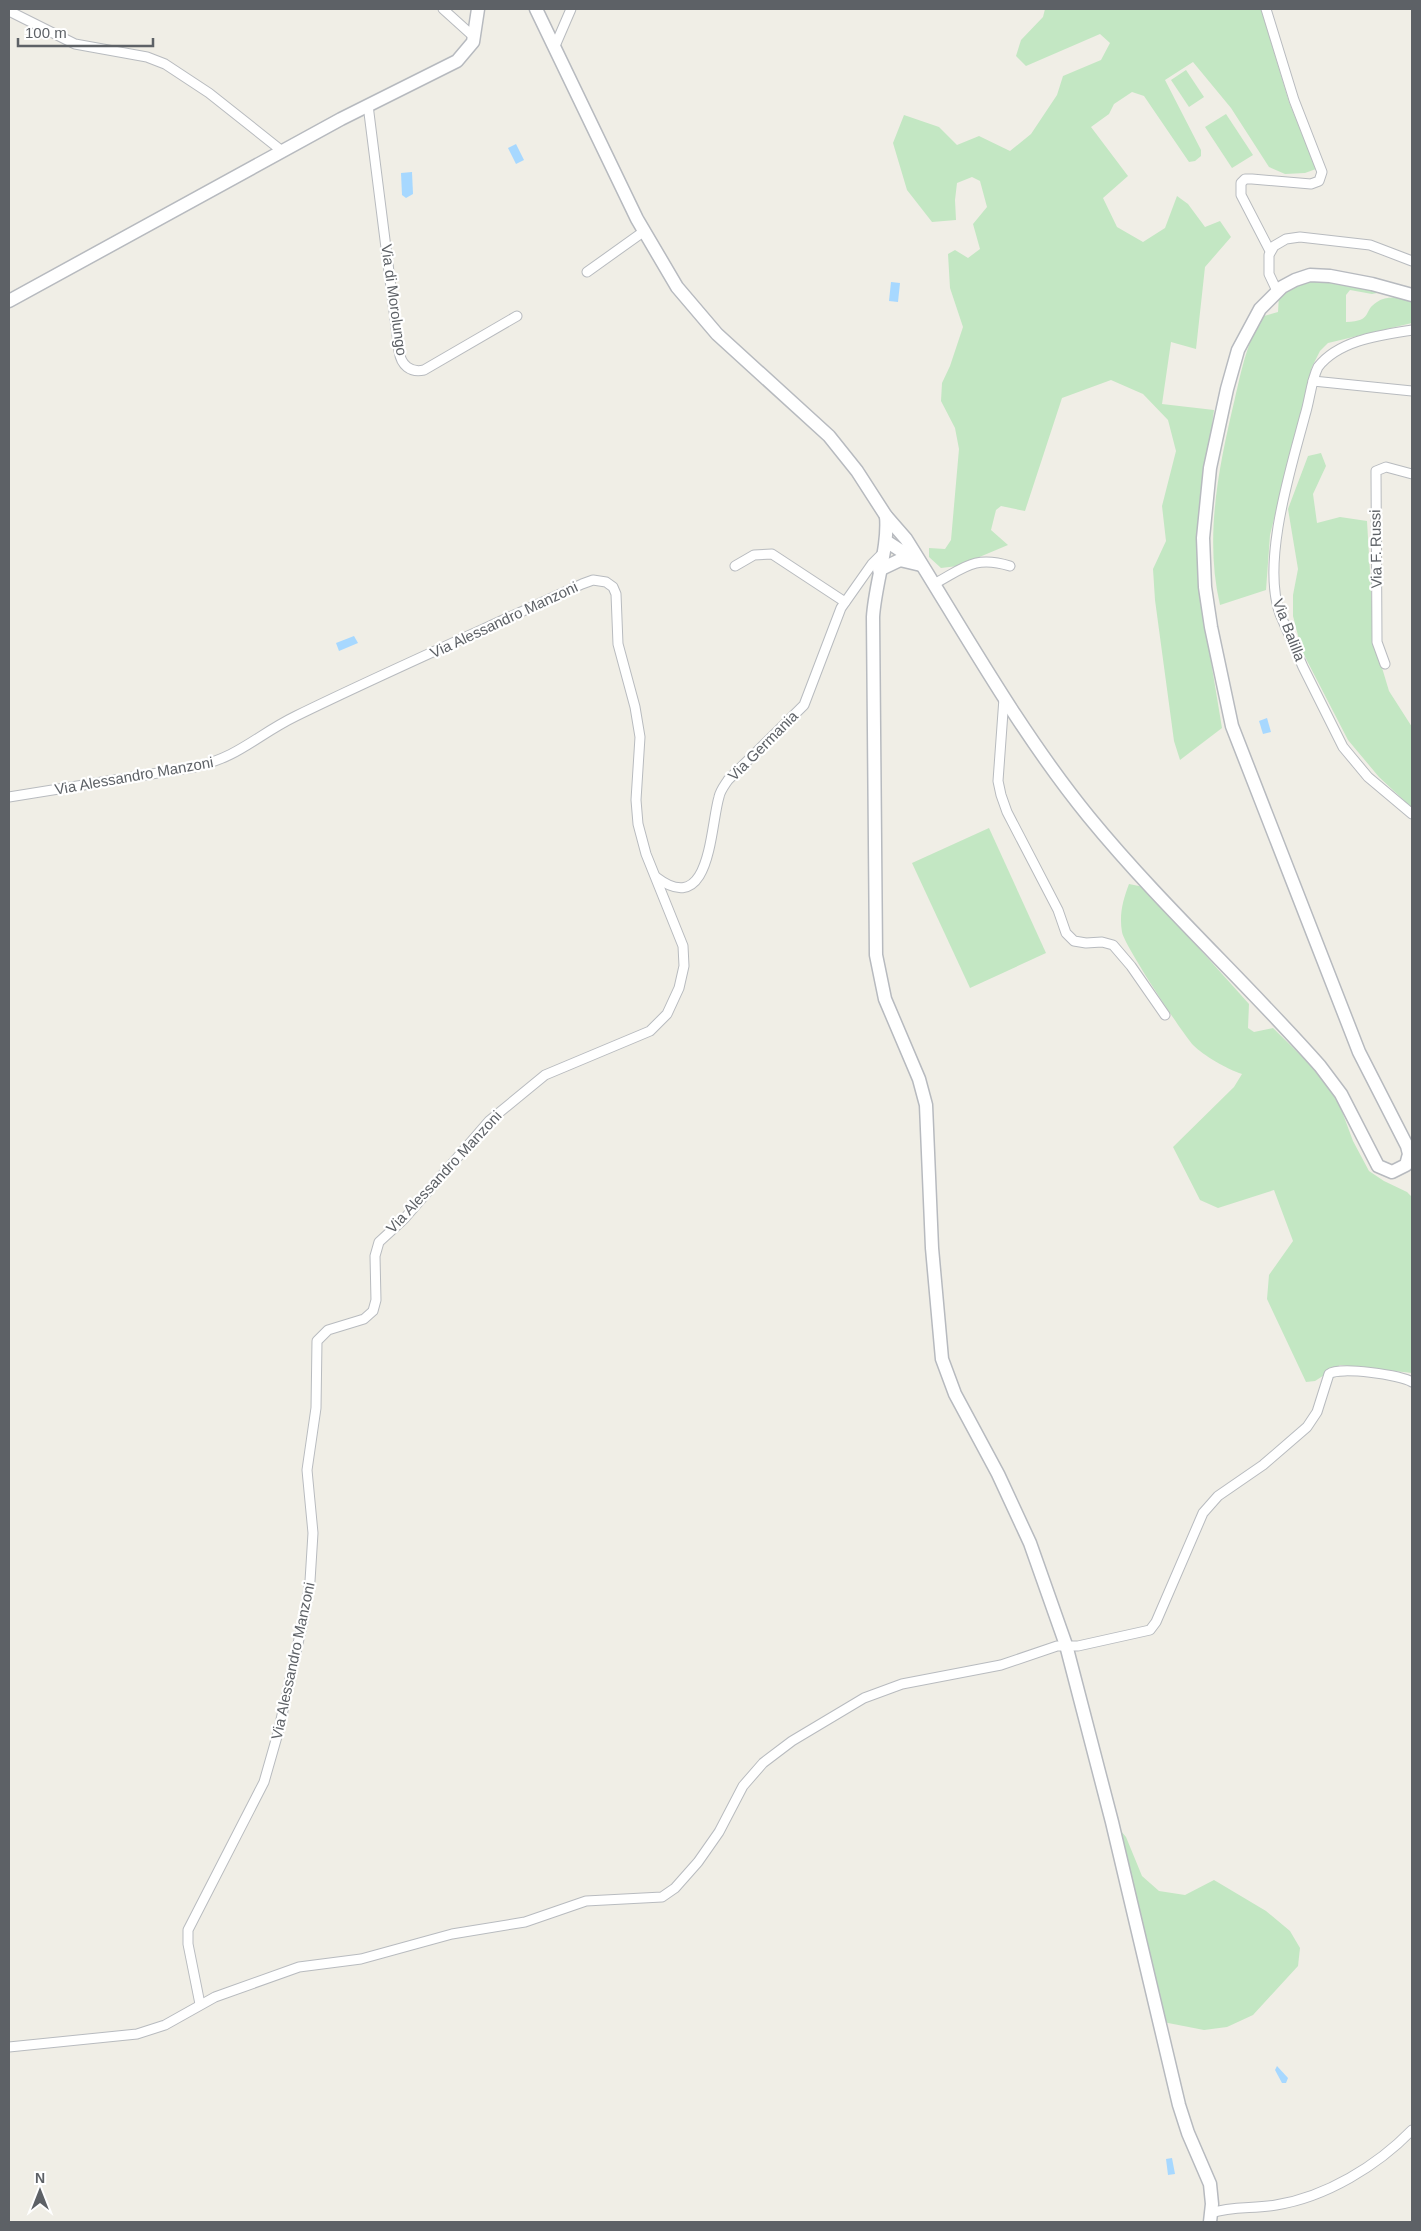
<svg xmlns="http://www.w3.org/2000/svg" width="1421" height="2231" viewBox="0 0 1421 2231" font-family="Arial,sans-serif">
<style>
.green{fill:#c3e7c3}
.water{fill:#a7d8ff}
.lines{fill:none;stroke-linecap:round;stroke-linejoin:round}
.street-casing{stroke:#b8bbbf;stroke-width:11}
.secondary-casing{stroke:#b7babf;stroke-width:15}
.street{stroke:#fff;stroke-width:9}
.secondary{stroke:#fff;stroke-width:12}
.labels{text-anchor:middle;stroke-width:4.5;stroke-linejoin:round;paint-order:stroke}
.street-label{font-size:15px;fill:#5d6166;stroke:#fff}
</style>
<rect width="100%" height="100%" fill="#f0eee6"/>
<!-- green -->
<g class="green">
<path d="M1045,9H1261L1289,102L1316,169L1305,173L1285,174L1269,167L1231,108L1193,62L1165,80L1201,150V156L1195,161L1189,162L1144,96L1132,92L1114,104L1109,114L1091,127L1128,176L1103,198L1117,227L1143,242L1165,228L1177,196L1188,204L1205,227L1220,221L1231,237L1205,267L1196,349L1171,342L1162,404L1214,410L1201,510L1203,613L1222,728L1180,760L1174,741L1155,600L1153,569L1166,541L1162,506L1176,451L1168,420L1143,394L1111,380L1062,398L1025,511L1001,506L996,510L991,530L1008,545L958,566L941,568L929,557V548L945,549L951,540L959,449L955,428L941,401L942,383L950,366L963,327L950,288L948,254L955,250L968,258L980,249L973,224L987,207L980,181L972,177L957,183L955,200L956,220L932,222L907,190L893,143L904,115L939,127L957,145L979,136L1010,151L1031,134L1057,95L1063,76L1101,60L1110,43L1100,34L1026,66L1016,56L1021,40L1043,17Z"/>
<path d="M1186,70L1204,97L1189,107L1171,80Z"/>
<path d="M1226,114L1253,155L1232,168L1205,127Z"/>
<path d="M1320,278L1382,292L1372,294L1350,290L1346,295V322C1374,321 1362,311 1377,302C1387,295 1401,298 1412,300V323L1328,343L1320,351L1312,367L1270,535L1266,590L1220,605C1204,536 1219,466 1235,398C1242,369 1247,340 1264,316L1278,312L1279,295L1290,286Z"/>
<path d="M1321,453L1326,466L1313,494L1317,523L1340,517L1367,521L1374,641L1389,691L1412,727V808L1379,777L1348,740L1302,651L1293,616V595L1298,569L1288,509L1308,456Z"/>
<path d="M989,828L1046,953L970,988L912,863Z"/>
<path d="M1129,884L1144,887L1249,1004L1248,1028L1254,1032L1273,1028L1333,1087L1353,1141L1369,1171L1384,1181L1407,1192L1412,1197V1373L1340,1365L1315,1381L1306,1382L1267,1299L1269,1275L1293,1241L1274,1190L1218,1208L1200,1200L1173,1147L1234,1087L1242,1074C1227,1069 1204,1056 1193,1045C1182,1033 1124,945 1122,932C1119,914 1123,900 1129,884Z"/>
<path d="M1120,1830L1126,1837L1142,1876L1159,1891L1185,1895L1214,1880L1266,1911L1290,1931L1300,1948L1298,1966L1253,2015L1227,2027L1204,2030L1163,2022Z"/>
</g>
<!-- water -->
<g class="water">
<path d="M516,144L524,160L516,164L508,148Z"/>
<path d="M412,172L413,194L406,198L402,195L401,173Z"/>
<path d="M891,282L900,283L898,302L889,301Z"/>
<path d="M354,636L358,643L339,651L336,643Z"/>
<path d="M1267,718L1271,732L1263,734L1259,721Z"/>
<path d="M1277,2066L1288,2078L1286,2083H1282L1275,2070Z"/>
<path d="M1172,2158L1175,2174L1168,2175L1166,2159Z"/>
</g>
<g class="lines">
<!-- street casing -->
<g class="street-casing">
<g id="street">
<path d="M443,9L474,37"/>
<path d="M1266,9L1294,100L1322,172L1319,181L1311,184L1252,179H1245L1241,183V195L1270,251"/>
<path d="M9,11L75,44L147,57L165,64L209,93L282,151"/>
<path d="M555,46L571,9"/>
<path d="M368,105L399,351C401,365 410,373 424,370L517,316"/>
<path d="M587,272L643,232"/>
<path d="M1277,291L1269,274V255L1274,246L1286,239L1300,237L1370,245L1412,261"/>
<path d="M1412,330C1381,335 1339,340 1318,367C1311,381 1310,399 1305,415C1291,468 1261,562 1280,614L1303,667L1343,747L1368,777L1412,814"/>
<path d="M1313,381L1412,391"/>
<path d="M735,566L754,555L772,554L845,602"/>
<path d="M934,584C964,568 974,555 1010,566"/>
<path d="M1385,664L1377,642L1376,471L1386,467L1412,474"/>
<path d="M1004,698L998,781L1001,795L1007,812L1058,910L1066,933L1074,941L1086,943L1102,942L1113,945L1131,966L1165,1015"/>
<path d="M9,797L195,767C239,757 257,735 296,716C390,670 487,628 582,584L593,580L606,582L613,587L616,594L618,644L635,707L640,737L636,800L638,824L646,854L683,946L684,966L679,988L667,1014L650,1031L545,1075L489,1121L404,1219L379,1242L375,1256L376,1300L373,1311L364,1319L328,1330L317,1341L316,1408L307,1470L313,1533L310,1581L305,1612L278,1733L264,1782L188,1930V1944L200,2004"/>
<path d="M656,877C711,919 710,827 719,797C720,791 724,786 728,780L804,705L841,608L872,564L883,553"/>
<path d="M9,2047L137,2034L165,2025L215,1997L299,1967L361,1959L452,1934L525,1922L586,1901L662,1897L675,1888L698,1862L719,1832L743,1786L763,1763L792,1741L864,1698L902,1684L1001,1665L1057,1646H1078L1150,1630L1156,1622L1203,1513L1218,1496L1263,1465L1307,1427L1317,1412L1329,1374C1339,1366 1401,1375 1412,1382"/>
<path d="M1211,2213C1232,2206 1254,2209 1276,2205C1326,2197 1377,2166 1412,2130"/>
</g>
</g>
<!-- secondary casing -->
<g class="secondary-casing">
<g id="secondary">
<path d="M536,9L637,219L677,287L717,334L829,436L857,471L886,516L906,539C965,633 1019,731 1089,817C1161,905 1245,981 1320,1066L1341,1094L1378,1166L1392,1172L1406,1165L1409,1154L1407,1146L1359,1052L1232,726L1211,627L1205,587L1203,538L1210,468L1227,389L1238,350L1260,309L1282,287L1295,280L1310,275L1330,276L1372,284L1412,295"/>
<path d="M9,301L341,119L457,61L473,42L478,9"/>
<path d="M886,516C889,547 875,584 873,617L876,955L885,999L919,1079L926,1105L932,1248L942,1359L955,1394L998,1474L1030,1543L1066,1645L1112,1822L1179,2105L1188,2133L1210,2184L1212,2204L1210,2222"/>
<path d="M886,541L915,560"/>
<path d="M879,570L900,560L921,565"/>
</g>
</g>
<!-- street -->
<use href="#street" class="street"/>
<!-- secondary -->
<use href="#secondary" class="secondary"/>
</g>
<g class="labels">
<!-- street labels -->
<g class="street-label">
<text transform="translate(394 300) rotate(82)" y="5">Via di Morolungo</text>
<text transform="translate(1376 549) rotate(-91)" y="5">Via F. Russi</text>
<text transform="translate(504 620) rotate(-25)" y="5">Via Alessandro Manzoni</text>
<text transform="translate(1289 630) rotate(69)" y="5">Via Balilla</text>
<text transform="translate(763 746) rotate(-45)" y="5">Via Germania</text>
<text transform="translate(134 776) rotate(-10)" y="5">Via Alessandro Manzoni</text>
<text transform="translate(444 1172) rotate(-47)" y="5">Via Alessandro Manzoni</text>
<text transform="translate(293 1661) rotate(-78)" y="5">Via Alessandro Manzoni</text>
</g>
</g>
<!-- border -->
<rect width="1421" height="2231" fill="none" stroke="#5d6166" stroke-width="20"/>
<!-- north arrow -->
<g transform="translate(40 2191)" stroke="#ffffff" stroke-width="4" paint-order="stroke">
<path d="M0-4L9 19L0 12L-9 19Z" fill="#5d6166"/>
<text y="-8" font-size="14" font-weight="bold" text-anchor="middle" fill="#5d6166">N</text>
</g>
<!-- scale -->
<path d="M18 38v8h135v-8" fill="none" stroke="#5d6166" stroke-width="2.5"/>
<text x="25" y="38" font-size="15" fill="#5d6166" stroke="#ffffff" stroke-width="4" paint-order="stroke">100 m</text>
</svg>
